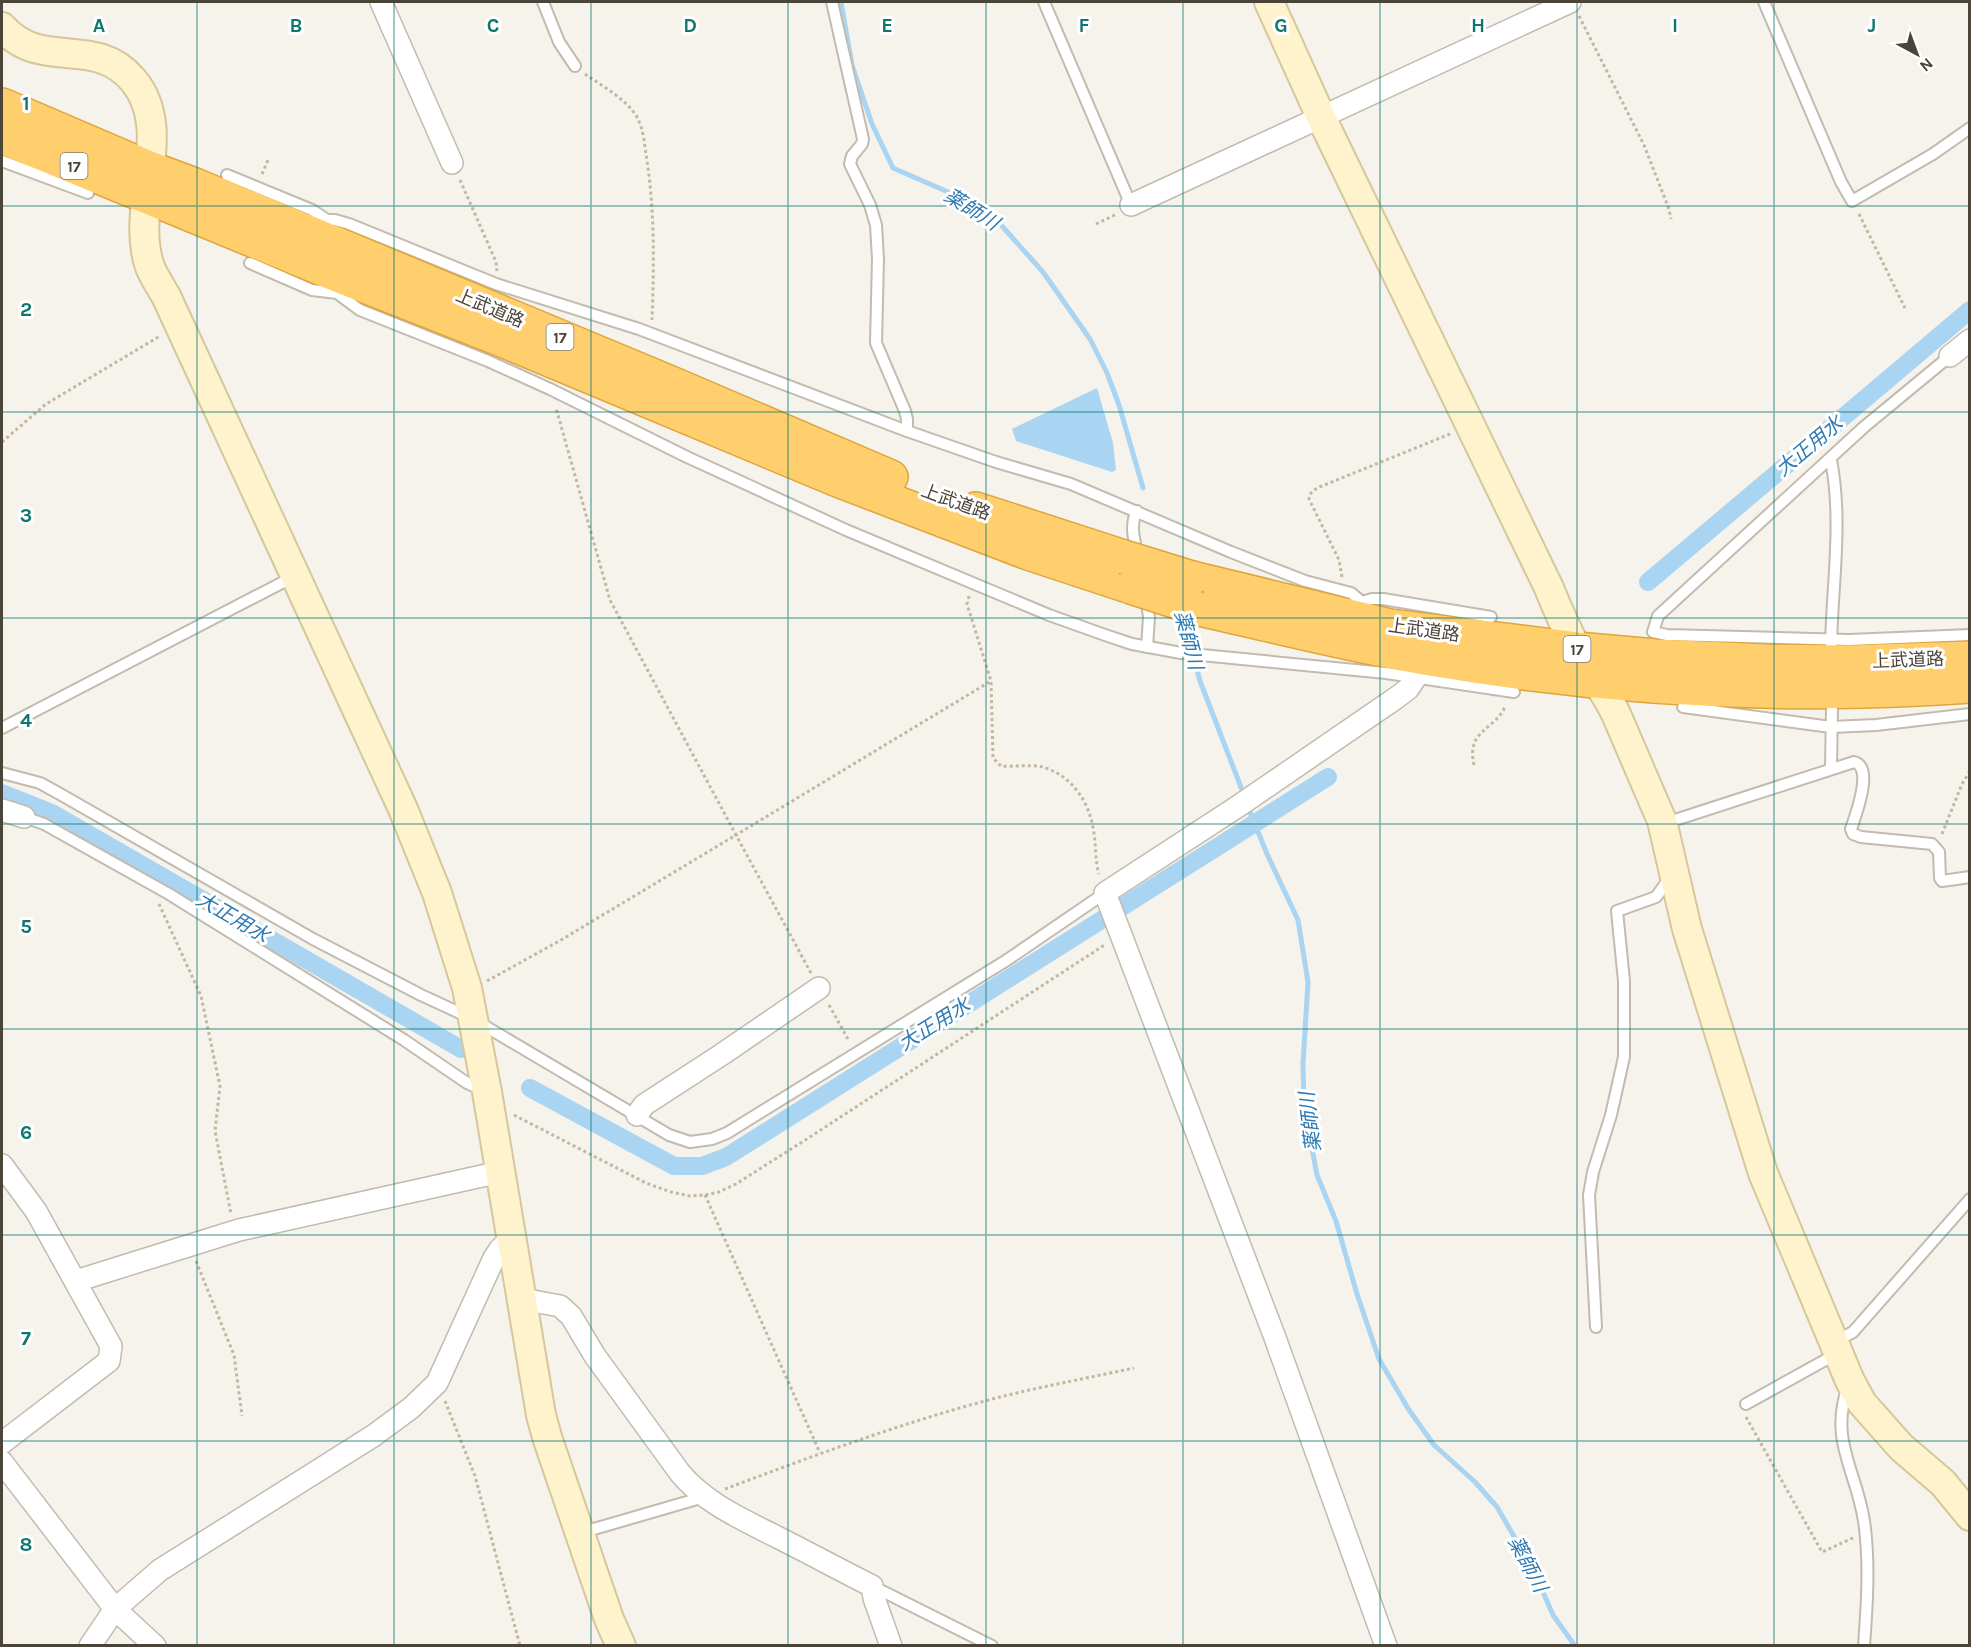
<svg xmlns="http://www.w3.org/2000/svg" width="1971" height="1647" viewBox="0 0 1971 1647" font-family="Karla,'Noto Sans JP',sans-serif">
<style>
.water{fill:#a9d4f2}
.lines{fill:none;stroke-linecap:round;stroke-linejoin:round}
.stream{stroke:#a9d4f2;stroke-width:5}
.canal{stroke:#a9d4f2;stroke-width:18}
.lane-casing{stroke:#c2bbae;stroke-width:14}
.street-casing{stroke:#c2bbae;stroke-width:24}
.secondary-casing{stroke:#d6c79b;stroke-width:32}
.highway-casing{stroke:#e0a43c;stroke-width:36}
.path{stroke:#c4b79f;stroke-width:3;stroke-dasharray:3 3;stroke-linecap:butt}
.lane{stroke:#fff;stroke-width:10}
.street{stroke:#fff;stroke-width:21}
.secondary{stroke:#fff3cd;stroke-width:28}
.highway{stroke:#ffcf6e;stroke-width:33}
.highway-bridge-casing{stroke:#e0a43c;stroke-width:36;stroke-linecap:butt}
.highway-bridge{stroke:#ffcf6e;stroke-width:33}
.grid{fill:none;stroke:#0f766e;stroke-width:1.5;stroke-opacity:0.55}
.labels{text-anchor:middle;stroke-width:6;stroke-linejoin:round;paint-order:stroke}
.shield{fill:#fff;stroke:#817c74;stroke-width:1.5}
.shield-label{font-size:16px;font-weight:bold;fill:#4b4439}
.street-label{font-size:18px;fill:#4b4439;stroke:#fff}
.water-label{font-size:20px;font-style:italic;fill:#2e7ab2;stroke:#fff}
.grid-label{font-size:20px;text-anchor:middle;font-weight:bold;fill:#0f766e;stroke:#fff;stroke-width:6;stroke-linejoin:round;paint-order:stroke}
</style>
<rect width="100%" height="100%" fill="#f6f3ec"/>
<!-- water -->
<path class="water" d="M1097,388L1113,443L1116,470L1112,472L1016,441L1012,429Z"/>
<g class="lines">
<!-- stream -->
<g class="stream">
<path d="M841,2L852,65L872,124L893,168L962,198L1001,225L1043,272L1090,339L1107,373L1119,405L1143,488"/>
<path d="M1183,617L1200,681L1244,795"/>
<path d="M1248,807L1267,854L1298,920L1308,982L1303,1064L1304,1107L1317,1175L1336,1221L1357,1294L1379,1359L1409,1410L1434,1445L1475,1482L1497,1507L1533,1569L1553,1615L1575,1646"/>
</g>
<!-- canal -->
<g class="canal">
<path d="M1648,582L1970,310"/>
<path d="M2,793L52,813L461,1049"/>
<path d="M530,1088L674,1166H702L726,1157L1328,777"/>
</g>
<!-- lane casing -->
<g class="lane-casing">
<g id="lane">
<path d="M543,2L559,42L575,66"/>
<path d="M832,2L863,139L862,144L852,156L850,164L870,205L876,225L878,259L876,343L905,411L907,419V431"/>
<path d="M1044,2L1131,205"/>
<path d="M1764,2L1841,182L1852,201L1933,154L1970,128"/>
<path d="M2,161L88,193"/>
<path d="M227,175L312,210L327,220"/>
<path d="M317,230L327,220H335L349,224L496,284L639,329L907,431L996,462L1071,484L1231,552L1305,581L1351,593L1362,602L1363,615"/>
<path d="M250,263L312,290L337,293L360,310L488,361L550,389L687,457L846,530L1049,615L1105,635L1132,644L1181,653L1386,673L1514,692"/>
<path d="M1950,356L1864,427L1658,616L1653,632L1667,635L1849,640L1970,635"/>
<path d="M1137,511C1129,526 1135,542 1138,558"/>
<path d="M1146,597L1149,617L1147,647"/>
<path d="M1362,602L1372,599H1383L1491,617"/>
<path d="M1831,647C1832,585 1843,522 1831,460"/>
<path d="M1683,707L1831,727L1876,725L1970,714"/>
<path d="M2,728L295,576"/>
<path d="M1831,769L1832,707"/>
<path d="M2,773L40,783L60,794L313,939L421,995L473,1019L669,1135L690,1142L712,1139L727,1133L1007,960L1105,893"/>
<path d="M24,817L44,824L169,894L404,1040L467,1083L484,1091"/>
<path d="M1663,821L1675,820L1854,762C1874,767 1856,814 1851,829L1853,834L1861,837L1932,844L1939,852L1940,878L1942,881L1970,877"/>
<path d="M1596,1327L1589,1195L1593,1172L1611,1115L1624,1057V981L1617,911L1656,897L1671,876"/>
<path d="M1834,1342L1853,1332L1970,1199"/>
<path d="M1848,1386C1829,1441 1856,1469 1864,1521C1870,1561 1867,1605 1864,1646"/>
<path d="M1746,1404L1838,1353"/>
<path d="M580,1533L704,1497"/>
<path d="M872,1586L992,1646"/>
</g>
</g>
<!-- street casing -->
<g class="street-casing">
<g id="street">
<path d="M381,2L452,163"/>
<path d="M1131,205L1570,2"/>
<path d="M1950,356L1970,340"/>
<path d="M2,810L24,817"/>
<path d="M637,1115L644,1105L721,1055L819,988"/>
<path d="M2,1165L36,1211L111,1346L109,1361L2,1443"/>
<path d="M76,1281L239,1230L500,1172"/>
<path d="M522,1299L560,1306L571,1316L595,1356L680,1473C705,1503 742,1519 777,1537C809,1553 840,1570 872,1586L874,1598L891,1646"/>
<path d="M2,1462L115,1609L155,1646"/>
<path d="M90,1646L115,1609L160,1570L373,1436L411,1408L437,1383L494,1258L500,1249L511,1240"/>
<path d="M1386,1646L1274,1335L1105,893L1240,805L1396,698L1408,689L1428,659"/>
</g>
</g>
<!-- secondary casing -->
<g class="secondary-casing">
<g id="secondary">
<path d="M1269,2L1321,117L1549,588C1557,608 1566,629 1577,649C1589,671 1605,691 1616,714L1662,821L1687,929L1763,1173L1850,1381L1862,1403L1901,1447L1943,1483L1970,1516"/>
<path d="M2,27C41,72 94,34 133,80C176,130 129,208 150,267C154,277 161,287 166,296L403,809L437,893L467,988L487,1092L541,1415L547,1437L609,1619L621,1646"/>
</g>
</g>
<!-- highway casing -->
<g class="highway-casing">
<g id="highway">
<path d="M2,105L149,168L195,185L671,383L891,477"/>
<path d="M2,137L342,277L507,342L835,479L1028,553L1131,587"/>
<path d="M976,509L1124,557"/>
<path d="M1192,578L1390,626L1577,649L1655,656L1766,661L1850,662L1970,658"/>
<path d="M1199,609C1275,626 1352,646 1430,659C1607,689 1790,699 1970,686"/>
</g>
</g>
<!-- path -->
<g class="path">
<path d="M1579,16L1644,145L1669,209L1671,219"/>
<path d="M585,74C602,86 623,97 635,114C643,126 644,141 646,154C655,210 654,264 652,320"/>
<path d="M262,174L268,160"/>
<path d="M460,180L496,262L497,271"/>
<path d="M1859,214L1905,308"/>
<path d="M1096,224L1117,214"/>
<path d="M2,442L46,404L160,336"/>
<path d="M1342,577L1339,560L1309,499L1311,493L1317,488L1450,434"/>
<path d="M969,596L967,604L991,681L993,758L1001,766C1014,767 1031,764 1043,767C1073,776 1090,803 1094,833C1096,847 1095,860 1099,874"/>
<path d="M1474,765C1466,729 1494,732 1506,705"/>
<path d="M1942,834L1962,784L1970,771"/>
<path d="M159,904L201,996L220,1086L215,1131L231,1214"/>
<path d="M811,973L736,835L991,681"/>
<path d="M487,981L561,940L736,835L610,600L556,408"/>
<path d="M829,1005L849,1041"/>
<path d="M514,1115L646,1183L671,1192L690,1196L705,1195L719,1192L736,1184L813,1135L1106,944"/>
<path d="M705,1195L820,1453"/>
<path d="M196,1261L234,1355L242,1416"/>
<path d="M445,1401L475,1476L520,1646"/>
<path d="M1746,1417L1822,1552L1853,1538"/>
<path d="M725,1489C818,1454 912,1419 1008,1395C1050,1385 1092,1377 1134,1368"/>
</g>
<!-- lane -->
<use href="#lane" class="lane"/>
<!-- street -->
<use href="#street" class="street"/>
<!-- secondary -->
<use href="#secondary" class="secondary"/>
<!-- highway -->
<use href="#highway" class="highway"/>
<!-- highway-bridge casing -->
<g class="highway-bridge-casing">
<g id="highway-bridge">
<path d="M1124,557L1192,578"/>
<path d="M1131,587L1199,609"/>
</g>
</g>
<!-- highway-bridge -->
<use href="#highway-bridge" class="highway-bridge"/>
</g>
<!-- grid -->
<path class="grid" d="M197,2V1646M394,2V1646M591,2V1646M788,2V1646M986,2V1646M1183,2V1646M1380,2V1646M1577,2V1646M1774,2V1646M2,206H1970M2,412H1970M2,618H1970M2,824H1970M2,1029H1970M2,1235H1970M2,1441H1970"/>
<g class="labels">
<!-- shield labels -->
<g class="shield">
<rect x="60.5" y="153" width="27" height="26" rx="4.5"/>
<rect x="546.5" y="324" width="27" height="26" rx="4.5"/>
<rect x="1563.5" y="636" width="27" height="26" rx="4.5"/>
</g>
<g class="shield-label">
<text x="74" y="172">17</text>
<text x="560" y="343">17</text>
<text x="1577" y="655">17</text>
</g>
<!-- street labels -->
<g class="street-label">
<text transform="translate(490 308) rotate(23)" y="6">上武道路</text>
<text transform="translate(956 502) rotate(20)" y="6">上武道路</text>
<text transform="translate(1424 630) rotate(8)" y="6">上武道路</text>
<text transform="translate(1908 660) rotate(-2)" y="6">上武道路</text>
</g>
<!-- water labels -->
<g class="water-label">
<text transform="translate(972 209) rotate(32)" y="7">薬師川</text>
<text transform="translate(1809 446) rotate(-40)" y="7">大正用水</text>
<text transform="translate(1189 640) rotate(75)" y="7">薬師川</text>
<text transform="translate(233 917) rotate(30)" y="7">大正用水</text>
<text transform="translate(934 1024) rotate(-32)" y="7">大正用水</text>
<text transform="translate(1310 1122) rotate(-97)" y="7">薬師川</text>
<text transform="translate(1528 1564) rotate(62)" y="7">薬師川</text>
</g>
</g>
<g class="grid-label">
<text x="99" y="32">A</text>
<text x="296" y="32">B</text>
<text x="493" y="32">C</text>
<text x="690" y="32">D</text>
<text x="887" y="32">E</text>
<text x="1084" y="32">F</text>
<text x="1281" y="32">G</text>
<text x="1478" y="32">H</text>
<text x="1675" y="32">I</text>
<text x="1872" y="32">J</text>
<text x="26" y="110">1</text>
<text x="26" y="316">2</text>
<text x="26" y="522">3</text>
<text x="26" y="727">4</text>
<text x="26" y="933">5</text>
<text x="26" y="1139">6</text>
<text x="26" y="1345">7</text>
<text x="26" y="1551">8</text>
</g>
<!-- border -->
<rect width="1971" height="1647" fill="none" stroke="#4b4439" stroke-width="6"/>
<!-- north arrow -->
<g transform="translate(1917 54) rotate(139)" stroke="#ffffff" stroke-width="4.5" paint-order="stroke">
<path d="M0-4.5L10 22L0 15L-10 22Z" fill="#4b4439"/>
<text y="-9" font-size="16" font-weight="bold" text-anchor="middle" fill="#4b4439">N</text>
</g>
</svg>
